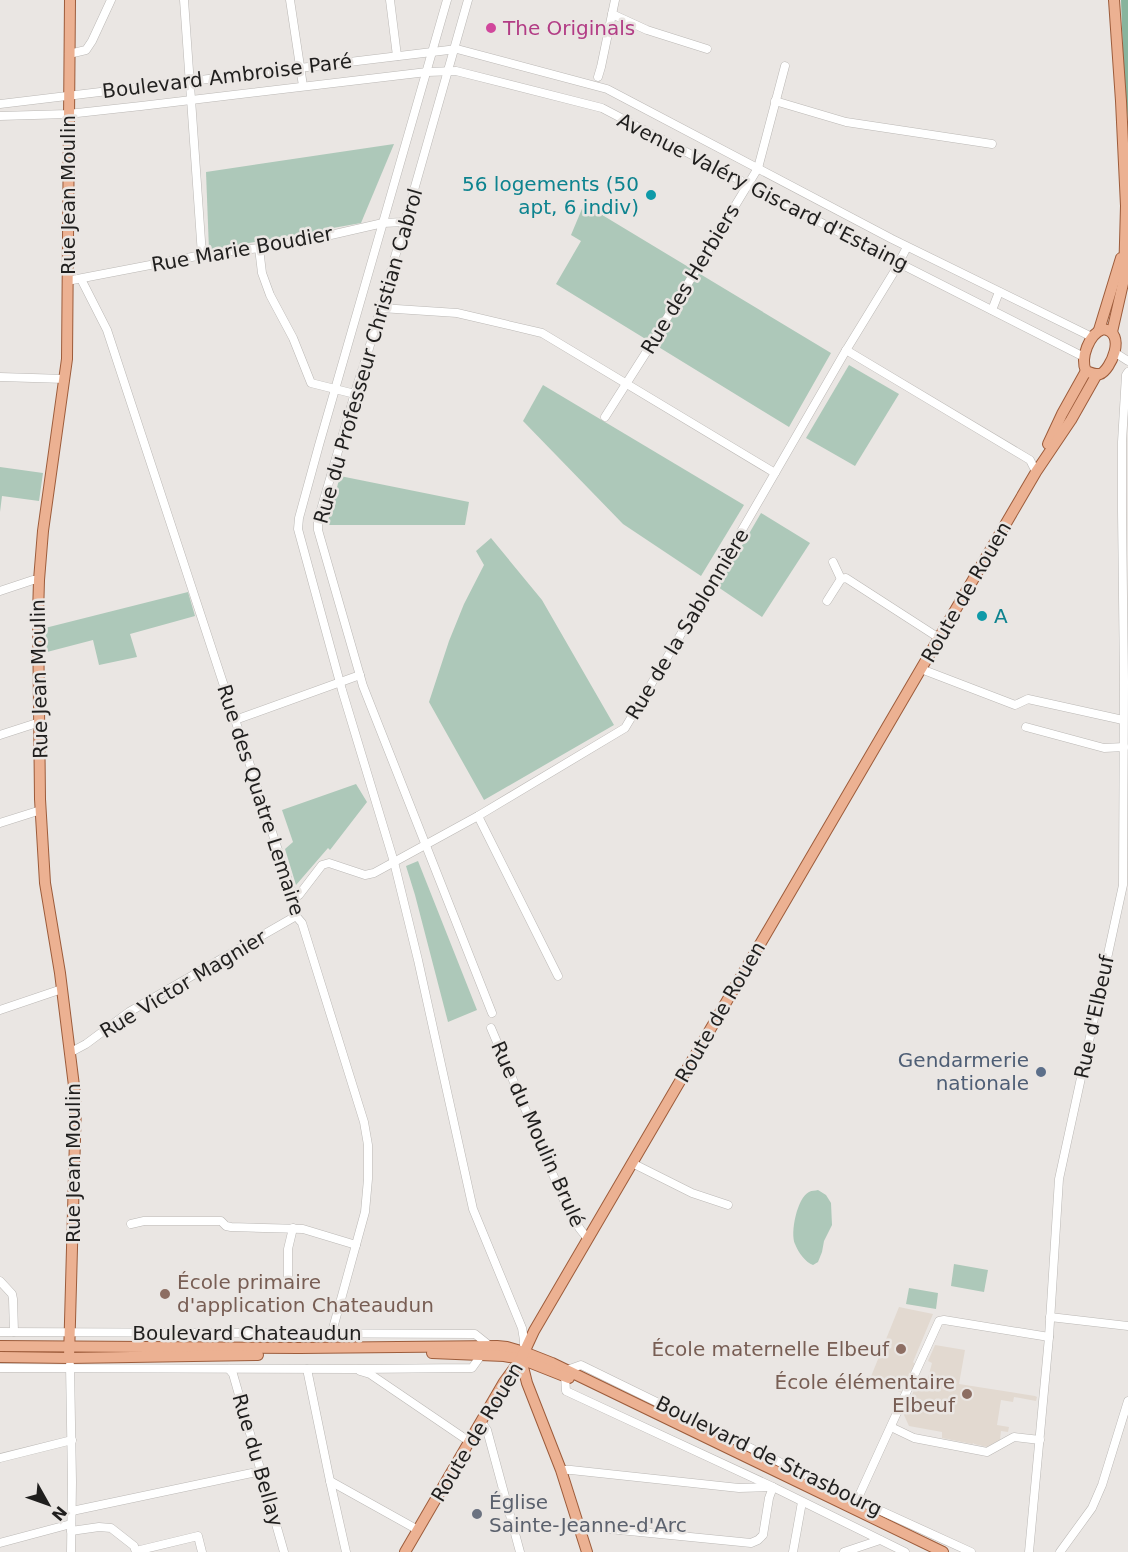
<svg xmlns="http://www.w3.org/2000/svg" width="1128" height="1552" viewBox="0 0 1128 1552" font-family="'DejaVu Sans',sans-serif">
<style>
.built{fill:#e2d9d0}
.green{fill:#adc8b9}
.forest{fill:#88b49d}
.lines{fill:none;stroke-linecap:round;stroke-linejoin:round}
.minor-casing{stroke:#bbb8b5;stroke-width:9}
.major-casing{stroke:#9d5c3b;stroke-width:12}
.minor{stroke:#fff;stroke-width:8}
.major{stroke:#ecb192;stroke-width:10}
.hotel-dot{fill:#d1479c;stroke:#eae6e3;stroke-width:2}
.culture-dot{fill:#0f9aa8;stroke:#eae6e3;stroke-width:2}
.service-dot{fill:#5c6f8a;stroke:#eae6e3;stroke-width:2}
.education-dot{fill:#8d6e63;stroke:#eae6e3;stroke-width:2}
.worship-dot{fill:#6b7280;stroke:#eae6e3;stroke-width:2}
.labels{text-anchor:middle;stroke-width:5;stroke-linejoin:round;paint-order:stroke}
.hotel-label{font-size:20px;fill:#b23c85;stroke:#eae6e3;text-anchor:start}
.street-label{font-size:20px;fill:#201f1e;stroke:#eae6e3}
.culture-label{font-size:20px;fill:#0d838f;stroke:#eae6e3;text-anchor:end}
.service-label{font-size:20px;fill:#4e5e75;stroke:#eae6e3;text-anchor:end}
.education-label{font-size:20px;fill:#785e54;stroke:#eae6e3;text-anchor:end}
.worship-label{font-size:20px;fill:#5b616d;stroke:#eae6e3;text-anchor:start}
</style>
<rect width="100%" height="100%" fill="#eae6e3"/>
<!-- built -->
<g class="built">
<path d="M899,1307L933,1314L913,1362L915,1364L902,1393L870,1379Z"/>
<path d="M935,1345L965,1350L959,1384L1035,1396L1037,1397L1036,1401L1014,1397L1013,1402L1001,1400L997,1425L1009,1427L1008,1432L1001,1431L1000,1440L987,1447L974,1444V1443L972,1444L942,1438V1432L909,1426L904,1415L905,1410L920,1377L928,1378L932,1363L928,1361Z"/>
</g>
<!-- green -->
<g class="green">
<path d="M394,144L361,223L209,250L206,172Z"/>
<path d="M584,204L831,353L789,427L556,284L581,241L571,235Z"/>
<path d="M849,365L899,394L855,466L806,438Z"/>
<path d="M543,385L744,505L701,576L623,524L523,421Z"/>
<path d="M0,467L43,473L39,501L2,496L0,512Z"/>
<path d="M340,476L469,502L465,525H327Z"/>
<path d="M761,513L810,543L762,617L718,587Z"/>
<path d="M491,538L542,600L614,725L484,800L429,702L449,641L464,604L484,565L476,551Z"/>
<path d="M188,592L195,616L130,634L137,657L99,665L93,640L47,652L45,628Z"/>
<path d="M356,784L367,802L330,850L328,848L296,885L285,849L293,842L282,810Z"/>
<path d="M418,861L477,1010L448,1022L415,895L406,866Z"/>
<path d="M818,1190L826,1195L831,1203L832,1225L824,1241L822,1252L818,1262L813,1265C806,1263 798,1252 795,1244C790,1233 797,1198 809,1192C812,1190 815,1191 818,1190Z"/>
<path d="M954,1264L988,1270L984,1292L951,1286Z"/>
<path d="M909,1288L938,1293L936,1309L906,1304Z"/>
</g>
<!-- forest -->
<path class="forest" d="M1121,0H1128V123L1123,55Z"/>
<g class="lines">
<!-- minor casing -->
<g class="minor-casing">
<g id="minor">
<path d="M184,0L202,255"/>
<path d="M290,0L303,86"/>
<path d="M390,0L397,56"/>
<path d="M447,0L319,445L299,518L298,529L342,690L394,862L418,960L473,1209L522,1328L524,1340V1347"/>
<path d="M468,0L368,352L357,386L318,520V530L363,686L492,1013"/>
<path d="M612,14L647,30L707,49"/>
<path d="M69,54L86,50L92,41L111,0"/>
<path d="M598,77L601,67L615,0"/>
<path d="M775,101L846,122L992,144"/>
<path d="M0,104L457,49L607,89L892,239L1092,337"/>
<path d="M0,116L68,114L141,106L427,72L456,71L602,108L883,255L1084,357"/>
<path d="M259,248L262,273L270,295L293,338L311,383L355,394"/>
<path d="M81,279L107,330L297,908L296,916L302,923L364,1122L368,1145V1179L365,1212L332,1332"/>
<path d="M67,281L202,255L259,248L322,237L383,223L404,222"/>
<path d="M381,308L457,313L542,333L775,473"/>
<path d="M992,310L999,292"/>
<path d="M846,350L1030,460L1036,472"/>
<path d="M1114,352L1128,361"/>
<path d="M0,377L65,379"/>
<path d="M605,417L647,351L758,168L785,66"/>
<path d="M833,562L841,579"/>
<path d="M0,591L33,580H39"/>
<path d="M827,601L841,579L846,578L939,638"/>
<path d="M921,669L1015,705L1028,699L1123,720"/>
<path d="M235,720L360,675"/>
<path d="M1026,727L1104,748L1124,747"/>
<path d="M0,735L40,722"/>
<path d="M478,816L558,976"/>
<path d="M0,823L41,810"/>
<path d="M294,899L299,895L322,865L329,863L365,875L374,873L478,816L625,728L709,587L845,352L894,272L907,247"/>
<path d="M0,1010L62,989"/>
<path d="M491,1028L568,1210L580,1229L588,1239"/>
<path d="M71,1052L86,1044L129,1012L296,916"/>
<path d="M632,1163L692,1193L728,1205"/>
<path d="M131,1224L144,1221H221L226,1226L231,1227L303,1229L356,1245"/>
<path d="M0,1281L12,1294L13,1299L14,1332"/>
<path d="M288,1282V1249L293,1228"/>
<path d="M1050,1317L1128,1326"/>
<path d="M0,1332L475,1334L490,1346"/>
<path d="M70,1365L72,1482L71,1552"/>
<path d="M0,1368L356,1369L472,1368L482,1354"/>
<path d="M229,1369L233,1374L284,1552"/>
<path d="M307,1369L330,1481L346,1552"/>
<path d="M567,1370L581,1365L857,1500L971,1552"/>
<path d="M360,1371L370,1374L470,1442"/>
<path d="M565,1376L566,1391L773,1487L905,1552"/>
<path d="M481,1422L487,1430L520,1552"/>
<path d="M891,1427L914,1438L987,1452L1014,1437L1040,1440"/>
<path d="M0,1458L72,1440"/>
<path d="M561,1470H571L739,1488L771,1487"/>
<path d="M330,1481L418,1530"/>
<path d="M857,1500L939,1321L944,1320L1049,1337"/>
<path d="M72,1511L261,1471"/>
<path d="M579,1526L751,1543L758,1540L763,1535L769,1498L773,1487"/>
<path d="M71,1531L99,1527L111,1528L134,1546L136,1552"/>
<path d="M0,1543L71,1524"/>
<path d="M136,1551L198,1536L202,1552"/>
<path d="M793,1552L802,1502"/>
<path d="M844,1552L880,1540"/>
<path d="M1029,1552L1049,1337L1059,1179L1123,885L1124,682L1122,511V442L1126,375L1128,372"/>
<path d="M1060,1552L1092,1508L1102,1485L1128,1401"/>
</g>
</g>
<!-- major casing -->
<g class="major-casing">
<g id="major">
<path d="M1103,329C1128,332 1110,371 1100,374C1095,375 1091,373 1086,371C1080,358 1089,334 1103,329Z"/>
<path d="M1099,330L1121,258"/>
<path d="M1112,332L1124,279L1126,206L1121,101L1114,0"/>
<path d="M1048,444L1062,414L1086,371"/>
<path d="M0,1346L300,1348L497,1346L507,1347L524,1352L552,1363L943,1552"/>
<path d="M432,1353L504,1356L521,1359L569,1378"/>
<path d="M0,1357L69,1358L258,1355"/>
<path d="M69,1358L76,1102L60,973L45,883L40,799L38,615L39,580L43,531L67,359L70,0"/>
<path d="M521,1359L527,1383L561,1470L587,1552"/>
<path d="M405,1552L504,1382L521,1359L534,1331L1036,472L1071,420L1097,374"/>
</g>
</g>
<!-- minor -->
<use href="#minor" class="minor"/>
<!-- major -->
<use href="#major" class="major"/>
</g>
<!-- markers -->
<circle class="hotel-dot" cx="491" cy="28" r="6"/>
<g class="culture-dot">
<circle cx="651" cy="195" r="6"/>
<circle cx="982" cy="616" r="6"/>
</g>
<circle class="service-dot" cx="1041" cy="1072" r="6"/>
<g class="education-dot">
<circle cx="165" cy="1294" r="6"/>
<circle cx="901" cy="1349" r="6"/>
<circle cx="967" cy="1394" r="6"/>
</g>
<circle class="worship-dot" cx="477" cy="1514" r="6"/>
<g class="labels">
<!-- hotel labels -->
<g class="hotel-label">
<text x="503" y="35">The Originals</text>
</g>
<!-- street labels -->
<g class="street-label">
<text transform="translate(227 76) rotate(-7)" y="7">Boulevard Ambroise Paré</text>
<text transform="translate(763 192) rotate(27)" y="7">Avenue Valéry Giscard d'Estaing</text>
<text transform="translate(68 195) rotate(-90)" y="7">Rue Jean Moulin</text>
<text transform="translate(242 249) rotate(-10)" y="7">Rue Marie Boudier</text>
<text transform="translate(690 279) rotate(-59)" y="7">Rue des Herbiers</text>
<text transform="translate(368 356) rotate(-74)" y="7">Rue du Professeur Christian Cabrol</text>
<text transform="translate(966 592) rotate(-60)" y="7">Route de Rouen</text>
<text transform="translate(687 624) rotate(-59)" y="7">Rue de la Sablonnière</text>
<text transform="translate(39 679) rotate(-91)" y="7">Rue Jean Moulin</text>
<text transform="translate(261 800) rotate(72)" y="7">Rue des Quatre Lemaire</text>
<text transform="translate(183 984) rotate(-31)" y="7">Rue Victor Magnier</text>
<text transform="translate(720 1012) rotate(-60)" y="7">Route de Rouen</text>
<text transform="translate(1094 1017) rotate(-78)" y="7">Rue d'Elbeuf</text>
<text transform="translate(538 1134) rotate(66)" y="7">Rue du Moulin Brulé</text>
<text transform="translate(73 1163) rotate(-90)" y="7">Rue Jean Moulin</text>
<text x="247" y="1340">Boulevard Chateaudun</text>
<text transform="translate(477 1432) rotate(-59)" y="7">Route de Rouen</text>
<text transform="translate(769 1456) rotate(26)" y="7">Boulevard de Strasbourg</text>
<text transform="translate(258 1460) rotate(74)" y="7">Rue du Bellay</text>
</g>
<!-- culture labels -->
<g class="culture-label">
<text x="639" y="191">56 logements (50<tspan x="639" dy="23">apt, 6 indiv)</tspan></text>
<text x="994" y="623" text-anchor="start">A</text>
</g>
<!-- service labels -->
<g class="service-label">
<text x="1029" y="1067">Gendarmerie<tspan x="1029" dy="23">nationale</tspan></text>
</g>
<!-- education labels -->
<g class="education-label">
<text x="177" y="1289" text-anchor="start">École primaire<tspan x="177" dy="23">d'application Chateaudun</tspan></text>
<text x="889" y="1356">École maternelle Elbeuf</text>
<text x="955" y="1389">École élémentaire<tspan x="955" dy="23">Elbeuf</tspan></text>
</g>
<!-- worship labels -->
<g class="worship-label">
<text x="489" y="1509">Église<tspan x="489" dy="23">Sainte-Jeanne-d'Arc</tspan></text>
</g>
</g>
<!-- north arrow -->
<g transform="translate(48 1504) rotate(130)" stroke="#eae6e3" stroke-width="4.5" paint-order="stroke">
<path d="M0-4.5L10 22L0 15L-10 22Z" fill="#201f1e"/>
<text y="-9" font-size="16" font-weight="bold" text-anchor="middle" fill="#201f1e">N</text>
</g>
</svg>
